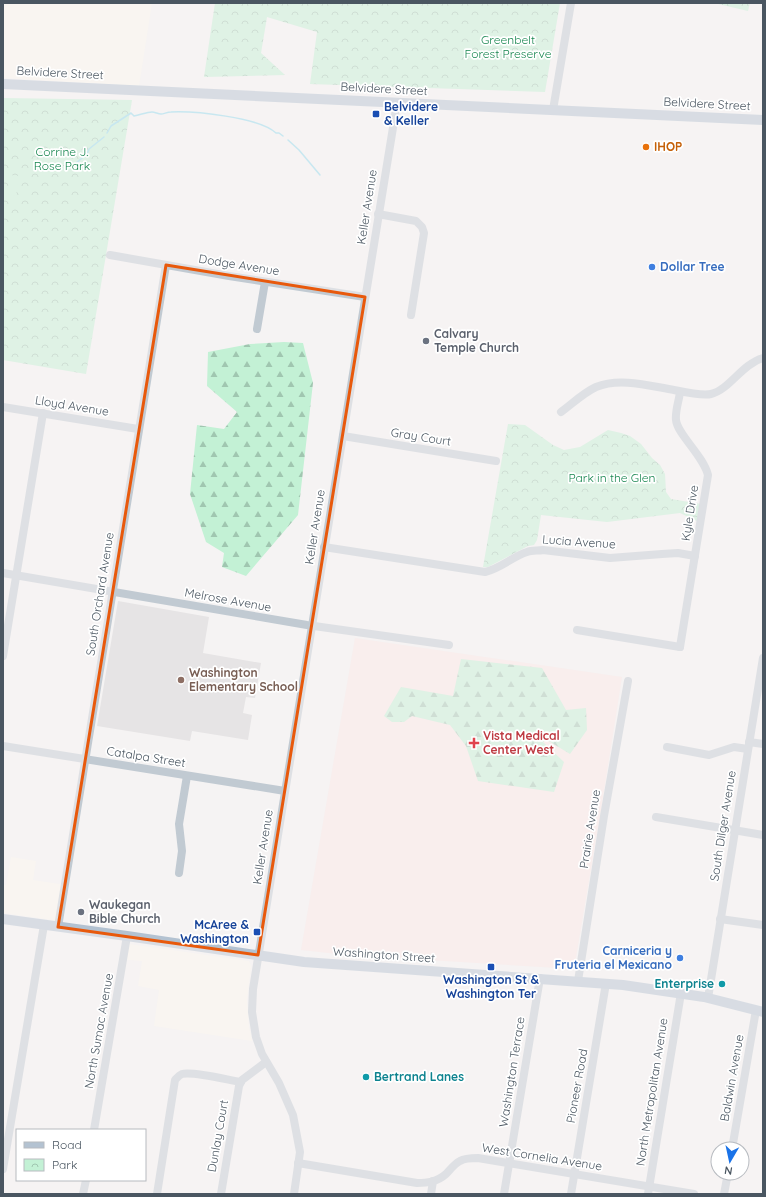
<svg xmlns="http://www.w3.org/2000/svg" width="766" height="1197" viewBox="0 0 766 1197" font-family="Quicksand,sans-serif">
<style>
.commercial{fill:#fdf9ef}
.education{fill:#e6e4e5}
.medical{fill:#fce8e6}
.forest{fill:url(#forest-firs)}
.park{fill:url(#park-crowns)}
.pitch{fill:#c3f1d5}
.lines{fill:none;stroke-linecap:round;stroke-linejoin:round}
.stream{stroke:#90daee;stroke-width:1.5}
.minor{stroke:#c1cad2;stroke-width:8}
.major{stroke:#b3c2d1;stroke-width:10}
.marked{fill:none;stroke:#e8590c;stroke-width:3;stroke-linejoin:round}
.transit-dot{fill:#1a4fb4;stroke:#fff;stroke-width:1.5}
.food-dot{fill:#e8710a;stroke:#fff;stroke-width:1.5}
.shop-dot{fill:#3f7fe0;stroke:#fff;stroke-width:1.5}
.worship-dot{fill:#6b7280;stroke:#fff;stroke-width:1.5}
.education-dot{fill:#8d6e63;stroke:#fff;stroke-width:1.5}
.health-dot{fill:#e0444e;stroke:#fff;stroke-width:1.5}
.culture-dot{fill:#0f9aa8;stroke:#fff;stroke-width:1.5}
.labels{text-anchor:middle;stroke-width:3.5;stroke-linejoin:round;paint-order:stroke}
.park-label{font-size:12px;fill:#17864f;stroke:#fff}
.street-label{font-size:12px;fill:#4a5661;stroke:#fff}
.transit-label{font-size:12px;font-weight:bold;fill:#164399;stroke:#fff;text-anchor:start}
.food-label{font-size:12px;font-weight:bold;fill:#c56008;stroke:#fff;text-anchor:start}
.shop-label{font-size:12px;font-weight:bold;fill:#366cbe;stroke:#fff;text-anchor:start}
.worship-label{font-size:12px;font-weight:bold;fill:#5b616d;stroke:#fff;text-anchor:start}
.education-label{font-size:12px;font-weight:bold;fill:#785e54;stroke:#fff;text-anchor:start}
.health-label{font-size:12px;font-weight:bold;fill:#be3a42;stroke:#fff;text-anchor:start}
.culture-label{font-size:12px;font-weight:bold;fill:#0d838f;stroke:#fff;text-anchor:end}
</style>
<defs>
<pattern id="forest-firs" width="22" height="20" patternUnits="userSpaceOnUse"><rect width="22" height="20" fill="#c3f1d5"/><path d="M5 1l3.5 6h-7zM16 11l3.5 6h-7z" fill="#a0c6b0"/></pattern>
<pattern id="park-crowns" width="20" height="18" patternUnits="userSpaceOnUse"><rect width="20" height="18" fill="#c3f1d5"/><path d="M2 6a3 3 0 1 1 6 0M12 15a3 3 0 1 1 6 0" fill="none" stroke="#a0c6b0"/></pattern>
</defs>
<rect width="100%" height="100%" fill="#f5f3f3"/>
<!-- commercial -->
<g class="commercial">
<path d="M3,3H152L139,86L3,78Z"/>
<path d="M11,857L36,861L33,880L66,885L61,921L3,913V885H6Z"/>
<path d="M122,943L249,961L251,966L247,1001L249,1027L252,1041L154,1026L159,990L138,986L142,961L120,959Z"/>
</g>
<!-- education -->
<path class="education" d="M118,601L209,617L203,653L261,663L255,698L246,697L243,713L252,715L248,740L192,731L190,741L97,726Z"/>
<!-- medical -->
<path class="medical" d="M355,638L622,677L601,810L574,969L347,955L301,950Z"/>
<!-- forest -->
<g class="forest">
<path d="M284,342L303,343L313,383L298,515L246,576L222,567L224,553L206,542L190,494L197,425L224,429L237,412L207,386L208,352L250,344Z"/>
<path d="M461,659L542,668L566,710L586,708L587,730L570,754L547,740L543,742L564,762L554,792L478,781L466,746L450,725L412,716L404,722H392L384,716L401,687L453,696Z"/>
</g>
<!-- park -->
<g class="park">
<path d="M215,3H560L545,92L310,84L317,32L267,17L261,53L285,75L204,77Z"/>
<path d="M714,3H750L748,11Z"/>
<path d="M3,98L132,100L86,374L3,360Z"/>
<path d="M508,424L525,425L553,445L564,450L580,447L608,430L621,433L630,436L641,444L652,458L660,465L665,474L666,492L671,499L701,504L699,522L680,513L607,522L541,515L537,540L534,545L528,546L488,567H483Z"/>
</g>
<!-- pitch -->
<path class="pitch" d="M10,175L19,176L16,196L7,194Z"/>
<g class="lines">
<!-- stream -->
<g class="stream">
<path d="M107,133L111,126L131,113L134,116C140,115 147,112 152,112C155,112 158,114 161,114C164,114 167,112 171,112C194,111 259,117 276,133H279L283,136"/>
<path d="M288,140L299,150L320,175"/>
<path d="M70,168L87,154L89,149L104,137"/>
</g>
<!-- minor -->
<g class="minor">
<path d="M553,110L571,3"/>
<path d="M378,214L416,221L422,227L424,233L411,315"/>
<path d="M110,255L229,276L365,297"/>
<path d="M257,329L265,282"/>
<path d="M3,407L138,429"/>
<path d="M561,412C572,404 583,393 596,387C620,377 650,386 674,390C684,392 702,396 711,394C729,390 742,364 763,358"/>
<path d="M343,436L496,461"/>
<path d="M324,547L485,572C501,568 512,557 527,552C532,550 538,551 543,550L610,558L662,554L678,553L695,556"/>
<path d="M3,573L307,625L449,645"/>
<path d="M577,630L680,647"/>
<path d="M680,647L708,475C703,455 677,434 676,420C675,411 679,401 680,392"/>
<path d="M3,656L43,413"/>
<path d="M749,742L763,744"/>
<path d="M3,746L285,791"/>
<path d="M667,747L709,755L734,747L748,749"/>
<path d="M656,817L763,835"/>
<path d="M179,873L182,851L179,824L187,776"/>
<path d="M720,919L763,925"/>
<path d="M58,927L166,265"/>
<path d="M578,981L604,816L628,681"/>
<path d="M708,998L763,658"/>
<path d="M241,1082L242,1080L266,1062"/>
<path d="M94,1130L127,936"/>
<path d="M732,1149L756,1010"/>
<path d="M298,1163L417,1183C427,1183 437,1182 446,1174C450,1170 454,1164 460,1161C465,1158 472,1158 478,1158L694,1194"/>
<path d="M3,1169L44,925"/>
<path d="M83,1194L86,1180"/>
<path d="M157,1194L175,1080C177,1078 179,1075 182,1074C193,1071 228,1080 241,1082L239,1086L221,1194"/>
<path d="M294,1194L300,1152L293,1115L279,1083L262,1054L256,1037L252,1012L253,989L397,103"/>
<path d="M431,1194L433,1181"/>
<path d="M504,1194L540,978"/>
<path d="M571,1194L606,983"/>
<path d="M648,1194L681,993"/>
<path d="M724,1194L728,1173"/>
</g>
<!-- major -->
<g class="major">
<path d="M3,84L763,120"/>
<path d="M3,919L127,936L304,962L623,985L704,997L763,1012"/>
</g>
</g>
<!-- marked area -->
<path d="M0 0H766V1197H0ZM166,265L365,297L258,955L58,927Z" fill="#f5f3f3" fill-opacity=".55" fill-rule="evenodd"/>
<path class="marked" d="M166,265L365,297L258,955L58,927Z"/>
<!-- markers -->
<g class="transit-dot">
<rect x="372" y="110" width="8" height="8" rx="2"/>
<rect x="253" y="928" width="8" height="8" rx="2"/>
<rect x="487" y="963" width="8" height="8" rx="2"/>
</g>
<circle class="food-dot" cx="646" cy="147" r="4"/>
<g class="shop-dot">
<circle cx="652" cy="267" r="4"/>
<circle cx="680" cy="958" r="4"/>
</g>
<g class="worship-dot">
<circle cx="426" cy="341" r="4"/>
<circle cx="81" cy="912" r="4"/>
</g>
<circle class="education-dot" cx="181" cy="680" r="4"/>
<path class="health-dot" d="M472 737h4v4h4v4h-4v4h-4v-4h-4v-4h4z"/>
<g class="culture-dot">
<circle cx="722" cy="984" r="4"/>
<circle cx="366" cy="1077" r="4"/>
</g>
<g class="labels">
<!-- park labels -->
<g class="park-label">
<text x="508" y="44">Greenbelt<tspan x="508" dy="14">Forest Preserve</tspan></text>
<text x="62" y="156">Corrine J.<tspan x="62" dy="14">Rose Park</tspan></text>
<text x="612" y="482">Park in the Glen</text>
</g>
<!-- street labels -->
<g class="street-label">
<text transform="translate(60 73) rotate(3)" y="4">Belvidere Street</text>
<text transform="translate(384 89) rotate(3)" y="4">Belvidere Street</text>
<text transform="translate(707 104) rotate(3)" y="4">Belvidere Street</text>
<text transform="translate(367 207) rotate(-81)" y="4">Keller Avenue</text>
<text transform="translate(239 265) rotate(9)" y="4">Dodge Avenue</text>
<text transform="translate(72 406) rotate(9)" y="4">Lloyd Avenue</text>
<text transform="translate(421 437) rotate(9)" y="4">Gray Court</text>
<text transform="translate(690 513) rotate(-81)" y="4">Kyle Drive</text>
<text transform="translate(315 527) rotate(-81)" y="4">Keller Avenue</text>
<text transform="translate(579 542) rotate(4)" y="4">Lucia Avenue</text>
<text transform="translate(100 594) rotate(-81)" y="4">South Orchard Avenue</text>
<text transform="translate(228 600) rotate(10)" y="4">Melrose Avenue</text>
<text transform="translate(146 757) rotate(9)" y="4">Catalpa Street</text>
<text transform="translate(723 826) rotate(-81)" y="4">South Dilger Avenue</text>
<text transform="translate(590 829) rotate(-81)" y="4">Prairie Avenue</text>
<text transform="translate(263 847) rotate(-81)" y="4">Keller Avenue</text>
<text transform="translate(384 955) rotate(4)" y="4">Washington Street</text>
<text transform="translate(99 1031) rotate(-80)" y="4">North Sumac Avenue</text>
<text transform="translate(512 1072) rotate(-81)" y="4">Washington Terrace</text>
<text transform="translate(732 1078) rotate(-80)" y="4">Baldwin Avenue</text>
<text transform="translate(577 1086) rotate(-80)" y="4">Pioneer Road</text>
<text transform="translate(652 1092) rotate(-81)" y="4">North Metropolitan Avenue</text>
<text transform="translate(218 1136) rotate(-80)" y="4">Dunlay Court</text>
<text transform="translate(542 1157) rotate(9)" y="4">West Cornelia Avenue</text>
</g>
<!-- transit labels -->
<g class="transit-label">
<text x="384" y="111">Belvidere<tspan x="384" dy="14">&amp; Keller</tspan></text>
<text x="249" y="929" text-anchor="end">McAree &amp;<tspan x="249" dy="14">Washington</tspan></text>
<text x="491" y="984" text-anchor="middle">Washington St &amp;<tspan x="491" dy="14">Washington Ter</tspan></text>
</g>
<!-- food labels -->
<g class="food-label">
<text x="654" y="151">IHOP</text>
</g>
<!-- shop labels -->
<g class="shop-label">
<text x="660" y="271">Dollar Tree</text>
<text x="672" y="955" text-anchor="end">Carniceria y<tspan x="672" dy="14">Fruteria el Mexicano</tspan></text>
</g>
<!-- worship labels -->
<g class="worship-label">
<text x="434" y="338">Calvary<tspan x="434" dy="14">Temple Church</tspan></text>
<text x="89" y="909">Waukegan<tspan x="89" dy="14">Bible Church</tspan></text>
</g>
<!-- education labels -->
<g class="education-label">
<text x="189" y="677">Washington<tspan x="189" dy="14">Elementary School</tspan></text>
</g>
<!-- health labels -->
<g class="health-label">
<text x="483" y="740">Vista Medical<tspan x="483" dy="14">Center West</tspan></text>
</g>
<!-- culture labels -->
<g class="culture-label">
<text x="714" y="988">Enterprise</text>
<text x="374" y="1081" text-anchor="start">Bertrand Lanes</text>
</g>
</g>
<!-- border -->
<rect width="766" height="1197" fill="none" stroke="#4a5661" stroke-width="8"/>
<!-- legend -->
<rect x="16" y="1129" width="130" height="52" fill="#ffffff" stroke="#b7bbc0"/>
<rect x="24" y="1142" width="20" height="6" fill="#b3c2d1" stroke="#b7bbc0"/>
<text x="52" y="1149" font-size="12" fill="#4a5661">Road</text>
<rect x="24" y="1159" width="20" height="12" fill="url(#park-crowns)" stroke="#b7bbc0"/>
<text x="52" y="1169" font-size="12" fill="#4a5661">Park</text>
<!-- north arrow -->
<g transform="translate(730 1161) rotate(189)"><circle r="19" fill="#ffffff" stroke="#b7bbc0"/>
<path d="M0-3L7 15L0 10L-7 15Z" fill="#1a73e8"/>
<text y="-6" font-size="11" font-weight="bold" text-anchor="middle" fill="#4a5661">N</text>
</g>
</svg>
